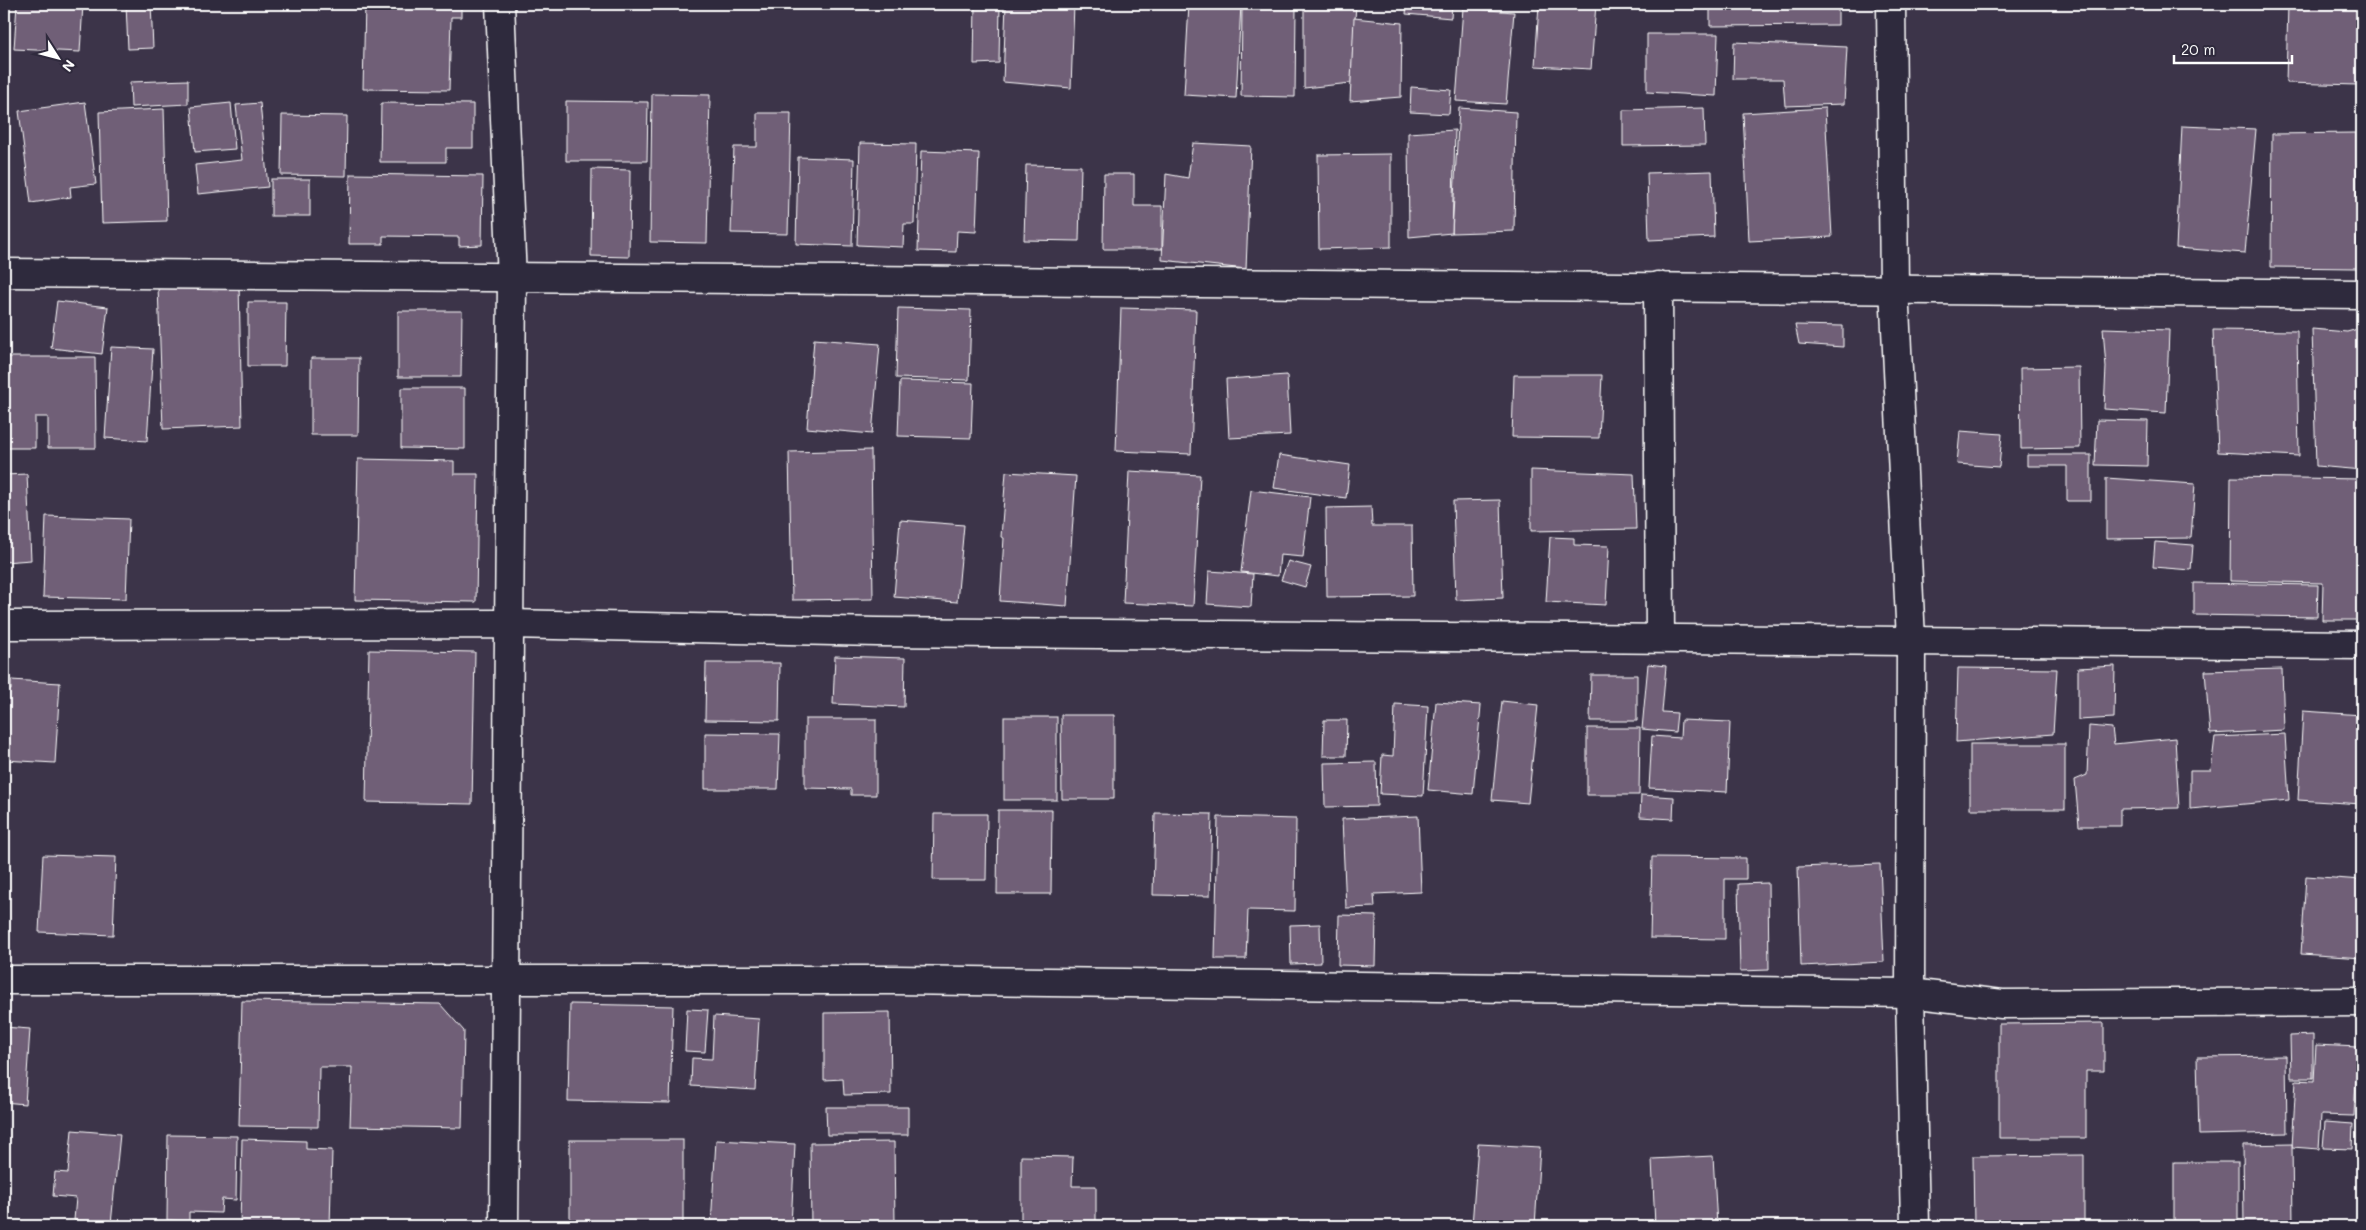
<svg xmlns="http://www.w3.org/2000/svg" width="2366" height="1230" viewBox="0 0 2366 1230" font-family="Mali,sans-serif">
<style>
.building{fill:#705e77;stroke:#fff}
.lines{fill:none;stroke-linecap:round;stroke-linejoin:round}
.minor-casing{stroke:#fff;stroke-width:31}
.tertiary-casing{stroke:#fff;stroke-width:31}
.minor{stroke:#2f2a3d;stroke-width:28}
.tertiary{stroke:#2f2a3d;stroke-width:28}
</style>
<rect width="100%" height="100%" fill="#3c3449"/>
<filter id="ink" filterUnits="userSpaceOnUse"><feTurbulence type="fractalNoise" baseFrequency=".02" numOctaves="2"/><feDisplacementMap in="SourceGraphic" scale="10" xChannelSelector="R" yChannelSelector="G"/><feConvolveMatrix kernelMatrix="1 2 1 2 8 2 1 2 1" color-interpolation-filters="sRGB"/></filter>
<g filter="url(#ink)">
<!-- building -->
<g class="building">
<path d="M4,4H6L4,44Z"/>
<path d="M17,4H83L80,52L14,49Z"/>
<path d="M126,4H151L153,48L128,49Z"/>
<path d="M365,4H461V17H451L449,90L363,89Z"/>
<path d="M975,4H1000L999,63L974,64Z"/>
<path d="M1006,4H1074L1071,88L1003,82Z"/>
<path d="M1189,4H1241L1236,98L1184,95Z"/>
<path d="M1304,4H1356L1351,83L1304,88Z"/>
<path d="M1407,4H1452L1451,18L1406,14Z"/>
<path d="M1539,4H1596L1591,69L1535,66Z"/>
<path d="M1710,4H1838V25L1710,26Z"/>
<path d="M2288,4H2360L2358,85L2286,83Z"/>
<path d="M1242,7H1296L1295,97L1241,96Z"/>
<path d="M1463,8L1514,12L1506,104L1456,101Z"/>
<path d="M1354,18L1402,23L1401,97L1350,101Z"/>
<path d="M1647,34H1718L1716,96L1647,92Z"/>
<path d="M1734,42L1847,47L1844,104L1785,106L1783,79H1733Z"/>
<path d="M188,80V104L131,107L130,82Z"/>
<path d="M4,85H7L6,103H4Z"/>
<path d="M1411,87L1451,90L1449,114L1410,112Z"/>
<path d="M652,94L710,95L707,243L650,242Z"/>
<path d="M566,101L648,102L647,161H566Z"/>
<path d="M85,102L96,184L70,187L71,197L31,203L19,111Z"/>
<path d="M231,103L235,149L195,152L191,107Z"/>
<path d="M260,103L268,187L198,194L195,165L242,160L236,105Z"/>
<path d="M381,103L473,104V148H446V162H380Z"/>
<path d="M1459,108L1516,112L1514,231L1452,233Z"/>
<path d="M1704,108L1705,145L1623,146V110Z"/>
<path d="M1825,108L1832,237L1749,241L1743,113Z"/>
<path d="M164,109L167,221L102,223L99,112Z"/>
<path d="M757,113H791L788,234L731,233L734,147H757Z"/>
<path d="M282,115L347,116L346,176L281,175Z"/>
<path d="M2182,126L2256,129L2245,253L2176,248Z"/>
<path d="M1455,130L1452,233L1409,237L1408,133Z"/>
<path d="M2356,133L2357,268L2271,267L2272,134Z"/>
<path d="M860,143L916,144L914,224H904L903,247L857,245Z"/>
<path d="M1193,143L1251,146L1246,269L1162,260L1166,174L1188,178Z"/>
<path d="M921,151L979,153L976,232L957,231L956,252L918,251Z"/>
<path d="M1391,154V247L1319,249L1318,155Z"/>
<path d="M798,157L854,159L852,246L796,244Z"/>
<path d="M1026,165L1081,166L1079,241L1024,240Z"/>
<path d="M592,169L630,170L629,257L591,256Z"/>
<path d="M1712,171L1714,237L1649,240L1647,173Z"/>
<path d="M350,174L483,176L482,245L459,246V237L383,236V244H349Z"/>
<path d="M1104,174H1134V206H1162V249H1103Z"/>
<rect x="271" y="179" width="39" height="37"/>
<path d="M239,283L242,426L163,429L158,286Z"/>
<path d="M57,301L108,307L102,354L51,348Z"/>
<path d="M248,302H286L285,366H248Z"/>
<path d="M898,308L971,310L969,380L896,378Z"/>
<path d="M1121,308L1196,310L1191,454L1116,451Z"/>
<path d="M398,311H462L461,377H398Z"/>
<path d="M1795,325L1843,326V347L1799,344Z"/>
<path d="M2103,328L2169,330L2166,413L2104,409L2106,367Z"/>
<path d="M2361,328L2362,470L2316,466L2312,329L2347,332Z"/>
<path d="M2213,330L2297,331L2299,456L2218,452Z"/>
<path d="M814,339L880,344L872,434L807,428Z"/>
<path d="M111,347L153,349L147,441L105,438Z"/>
<path d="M4,357H95L96,448H48V417H35V448H4Z"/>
<path d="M311,358H359L358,435H311Z"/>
<path d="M2079,367L2080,448L2021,449L2020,368Z"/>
<path d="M1287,375L1290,435L1229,438L1226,379Z"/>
<path d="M1514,375H1602L1599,438L1512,437Z"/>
<path d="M900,381L973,383L971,438L898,436Z"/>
<path d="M401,388H465V449L401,448Z"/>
<path d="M2097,420L2148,421L2147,466L2095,465Z"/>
<path d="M1960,431L2002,434L1999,467L1957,464Z"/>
<path d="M871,450L873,599L792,600L789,452Z"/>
<path d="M1279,455L1350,465L1346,498L1274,488Z"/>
<path d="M2027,455H2091V501H2067V466H2027Z"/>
<path d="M358,459L454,461V474H478L476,602L355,600Z"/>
<path d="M1531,470L1634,474L1636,529L1531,531Z"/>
<path d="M1129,471L1200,475L1193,606L1123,603Z"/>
<path d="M1006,472L1076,476L1067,606L1000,601L1004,538L1001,537Z"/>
<path d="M27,474L31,560L4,562V475Z"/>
<path d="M2231,477L2362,479V620H2322L2323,583L2230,581Z"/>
<path d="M2106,478L2195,484L2191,538L2106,539Z"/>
<path d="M1251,490L1310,497L1303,557L1280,555L1278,576L1241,572Z"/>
<path d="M1500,500L1503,598L1456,600L1453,501Z"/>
<path d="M1371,507L1372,526H1412L1413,596L1327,597L1326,508Z"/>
<path d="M46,516L129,519L126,599L43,597Z"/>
<path d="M900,520L964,525L957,602L894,597Z"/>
<path d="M1550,537L1574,538V545L1609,546L1606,605L1546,602Z"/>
<path d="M2155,542L2193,545L2191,570L2153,567Z"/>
<path d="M1288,561L1311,567L1305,587L1281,580Z"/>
<path d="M1209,571L1253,574L1251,607L1207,604Z"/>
<path d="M2194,583L2318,585L2317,617L2194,615Z"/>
<path d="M369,650L475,652L472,804L366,802Z"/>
<path d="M835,656L905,658L904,707L833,704Z"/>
<path d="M706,663H780L779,721L705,720Z"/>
<path d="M1648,664L1666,666L1662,712L1677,713L1675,732L1642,729Z"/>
<path d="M2115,666L2114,718L2078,720V668Z"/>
<path d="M1958,668L2057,669L2053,734L1956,742Z"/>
<path d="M2282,669L2284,730L2210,734L2205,671Z"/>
<path d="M1591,675H1637V721H1590Z"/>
<path d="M11,680L60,683L55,763L4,760V689L11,690Z"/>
<path d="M1502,701L1538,705L1528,803L1492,800Z"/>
<path d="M1436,702L1481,705L1473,794L1428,790Z"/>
<path d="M1395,704L1428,706L1423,796L1380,794L1382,755L1393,756Z"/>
<path d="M2303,711L2362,715V804L2298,800Z"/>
<path d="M1061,715H1114V799H1062Z"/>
<rect x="1004" y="717" width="53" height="83"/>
<path d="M805,719H876V795H851V789L805,788Z"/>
<path d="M1324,720H1347L1346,756H1323Z"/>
<path d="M1681,720L1730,722L1727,792L1649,788L1652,736L1680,738Z"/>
<path d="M2089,726L2112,728L2114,744L2175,738L2179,808L2120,809V826H2079L2075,780L2087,775Z"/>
<path d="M1587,728H1640L1639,795H1587Z"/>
<path d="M705,733L780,734L778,789H705Z"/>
<path d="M2285,734L2289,800L2190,809V770H2211L2215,737Z"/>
<rect x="1970" y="744" width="95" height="65"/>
<path d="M1376,762L1377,806L1325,807L1324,763Z"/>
<path d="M1641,795L1674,797L1673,819L1640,817Z"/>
<path d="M998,810H1052L1051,894H997Z"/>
<path d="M1155,813L1212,814L1210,896L1153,895Z"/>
<path d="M934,814H987L986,880H933Z"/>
<path d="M1418,816L1421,892L1374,894L1375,907L1346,908L1342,819Z"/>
<path d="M1218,817L1296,819L1295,911L1248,910L1246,959H1215Z"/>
<path d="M43,855L116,857L113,935L39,932Z"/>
<path d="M1652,857L1746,858V879H1725V939L1650,938Z"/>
<path d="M1880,864L1884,962L1801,966L1798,867Z"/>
<path d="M2306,876L2362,880V958L2301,954Z"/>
<path d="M1768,883L1769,970L1740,971L1738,884Z"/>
<path d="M1339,915L1376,916L1375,966L1338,965Z"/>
<path d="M1320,924L1321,963L1291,964L1290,925Z"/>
<path d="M242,1001L440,1004L464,1031L462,1128L350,1126L352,1067H319L318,1127L239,1126Z"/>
<path d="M570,1004L673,1006L670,1103L568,1101Z"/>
<path d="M687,1009L708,1010L705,1052L685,1051Z"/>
<path d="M890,1012L891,1094L844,1095L843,1079L824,1080V1013Z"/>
<path d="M714,1016L759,1019L755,1090L691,1086L692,1058L712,1059Z"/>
<path d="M2104,1023V1071H2086V1138H1999V1024Z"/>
<path d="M4,1027L30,1029L25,1104L4,1102Z"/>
<path d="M2313,1035V1078H2291L2290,1036Z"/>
<path d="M2316,1045L2358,1047L2354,1116L2321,1115L2319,1149L2292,1147L2296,1080L2314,1081Z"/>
<path d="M2286,1056L2287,1133L2199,1135L2197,1057Z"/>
<path d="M826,1107H908V1135H827Z"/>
<path d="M2325,1122L2353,1124L2352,1149L2323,1148Z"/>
<path d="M72,1130L120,1134L111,1224L74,1220L76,1198L53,1196L55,1172L68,1173Z"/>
<path d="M168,1135L237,1136L236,1200L222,1199L221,1213L189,1212V1221L167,1220Z"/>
<path d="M242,1139L306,1141V1149L332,1150L330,1226H240Z"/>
<rect x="570" y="1140" width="113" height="86"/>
<path d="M716,1140L795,1144L791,1226H711Z"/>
<path d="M894,1142L895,1226H811L810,1143Z"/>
<path d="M1478,1144L1540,1147L1535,1226H1472Z"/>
<path d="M2292,1144L2293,1226H2244L2243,1145Z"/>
<path d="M2084,1155V1226H1974L1973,1156Z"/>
<path d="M1021,1156L1073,1157L1072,1186H1096V1226H1021Z"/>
<path d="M1713,1156L1717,1226H1655L1652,1159Z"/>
<rect x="2174" y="1162" width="64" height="64"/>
</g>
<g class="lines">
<!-- minor casing -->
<g class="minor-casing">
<g id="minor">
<path d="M4,273C790,282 1576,282 2362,294"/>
<path d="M1658,286L1660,638"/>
<path d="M4,625L509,624L877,632L2362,645"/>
<path d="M4,980H896L1910,993L2002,1004L2362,1002"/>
</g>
</g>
<!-- tertiary casing -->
<g class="tertiary-casing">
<g id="tertiary">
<path d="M500,4L512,279L504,1226"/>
<path d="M1891,4L1894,287L1911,640L1910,993L1915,1226"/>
</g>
</g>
<!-- minor -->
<use href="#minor" class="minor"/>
<!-- tertiary -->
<use href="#tertiary" class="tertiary"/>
</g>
</g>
<!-- margin -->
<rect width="2366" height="1230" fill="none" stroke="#2f2a3d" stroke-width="20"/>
<rect x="10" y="10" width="2346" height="1210" fill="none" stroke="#fff" stroke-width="2" filter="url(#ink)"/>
<!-- north arrow -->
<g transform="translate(58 58) rotate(126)" stroke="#2f2a3d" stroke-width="4" paint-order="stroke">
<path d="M0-4L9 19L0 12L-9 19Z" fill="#ffffff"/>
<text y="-8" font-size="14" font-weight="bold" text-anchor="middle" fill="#ffffff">N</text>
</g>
<!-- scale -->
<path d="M2174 55v8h118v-8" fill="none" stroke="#ffffff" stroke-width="2.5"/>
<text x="2181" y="55" font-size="15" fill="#ffffff" stroke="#2f2a3d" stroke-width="4" paint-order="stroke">20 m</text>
</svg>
